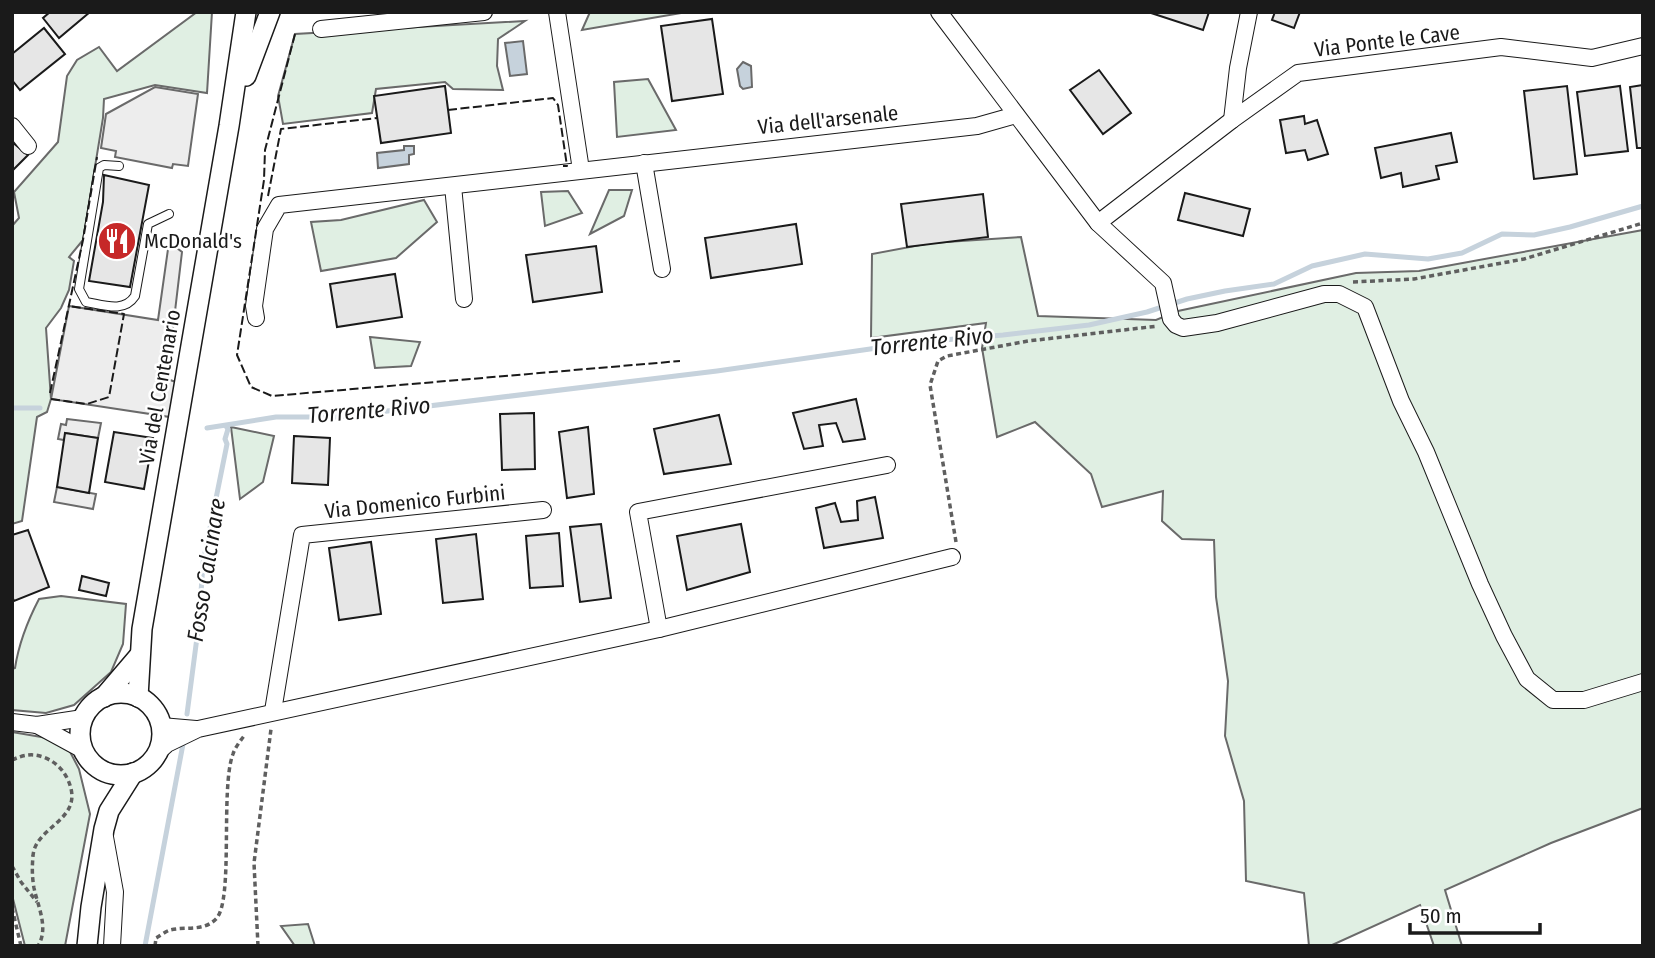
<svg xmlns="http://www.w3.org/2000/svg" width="1655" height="958" viewBox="0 0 1655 958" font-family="'Fira Sans Condensed',sans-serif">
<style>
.green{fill:#e0efe3;stroke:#6a6a6a;stroke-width:2}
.parking{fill:#ededed;stroke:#6a6a6a;stroke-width:2}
.water{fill:#c6d2dc;stroke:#6a6a6a;stroke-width:2}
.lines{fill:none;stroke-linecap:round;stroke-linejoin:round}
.stream{stroke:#c6d2dc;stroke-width:5}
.building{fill:#e6e6e6;stroke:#1a1a1a;stroke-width:2}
.service-casing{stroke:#1a1a1a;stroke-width:10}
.minor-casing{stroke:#1a1a1a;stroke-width:18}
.tertiary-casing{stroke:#1a1a1a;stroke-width:22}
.path{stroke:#5f5f5f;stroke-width:3.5;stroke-dasharray:5 3.5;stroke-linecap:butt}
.service{stroke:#fff;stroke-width:8}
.minor{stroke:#fff;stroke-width:16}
.tertiary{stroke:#fff;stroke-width:19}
.fence{stroke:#1a1a1a;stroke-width:2;stroke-dasharray:9 3.5;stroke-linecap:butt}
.labels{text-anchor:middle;stroke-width:5;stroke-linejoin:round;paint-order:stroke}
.street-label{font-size:21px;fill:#1a1a1a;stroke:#fff}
.poi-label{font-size:21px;fill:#1a1a1a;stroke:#fff;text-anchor:start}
.water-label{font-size:23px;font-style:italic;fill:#1a1a1a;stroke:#fff}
</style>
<rect width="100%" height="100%" fill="#fff"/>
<!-- green -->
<g class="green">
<path d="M197,12H212L207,93L155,85L104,99L103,118L83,240L69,257L74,261L69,290L61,308L46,328L51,399L47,412L37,417L22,521L12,524V226L19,218L14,192L58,142L67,76L77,60L99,47L117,71Z"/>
<path d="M590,12H687L582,30Z"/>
<path d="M525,21L498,39L497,66L503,90L453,89L445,82L376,89L372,113L283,124L278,96L295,34Z"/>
<path d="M648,79L676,130L617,137L614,82Z"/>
<path d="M609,190H632L624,216L590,234Z"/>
<path d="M568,191L582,213L545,226L541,192Z"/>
<path d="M424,200L437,222L396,258L321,271L311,222L341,220Z"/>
<path d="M1643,230V808L1551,843L1445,890L1462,946H1434L1420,905L1330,946H1309L1304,893L1246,881L1244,801L1225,736L1228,681L1216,597L1214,540L1182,539L1162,521L1163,491L1102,507L1091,474L1035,422L997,437L982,348L986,323L871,338L872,254L931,243L1021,237L1038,316L1156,320L1178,311L1356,273L1419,271Z"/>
<path d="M370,337L420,342L411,366L375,368Z"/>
<path d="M231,427L274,436L263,482L240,499Z"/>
<path d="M61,596L126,604L123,644L111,672L74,705L46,713L12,710V669L15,668C19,642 27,622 39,599Z"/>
<path d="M12,732L53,739L67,746L79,769L90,814L65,946H25L12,895Z"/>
<path d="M308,924L315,946H295L281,926Z"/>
</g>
<!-- parking -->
<g class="parking">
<path d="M155,87L198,94L188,166L173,164L172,168L115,157L116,151L101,148L106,114Z"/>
<path d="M169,242L182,252L167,379L176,382L170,417L51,399L69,306L158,320Z"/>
<path d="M67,419L101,423L98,438L66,433L64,440L58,439L61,424L66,425Z"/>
<path d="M57,487L96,494L93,509L54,502Z"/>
</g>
<!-- water -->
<g class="water">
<path d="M523,41L527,74L510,76L505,43Z"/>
<path d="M743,62L751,66L752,87L743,89L740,86L737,69Z"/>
<path d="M404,146H414V154L409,155V164L378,168L377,153L404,150Z"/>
</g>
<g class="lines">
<!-- stream -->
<g class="stream">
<path d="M12,408H40"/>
<path d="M207,428L276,417H338L717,371L919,342L1003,335L1089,325L1147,312L1187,299L1225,291L1274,284L1312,266L1365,254L1428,259L1462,253L1502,234L1534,235L1570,227L1643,206"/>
<path d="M187,714L199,622L203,563L227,444L225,439L228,429L226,426"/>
<path d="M145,946L183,744"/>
</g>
</g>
<!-- building -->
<g class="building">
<path d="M50,12H90L59,38L43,18Z"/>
<path d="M1148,12H1209L1203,30Z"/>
<path d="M1275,12H1300L1294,28L1272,20Z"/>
<path d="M712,19L723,94L672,101L661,26Z"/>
<path d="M44,28L65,54L20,90L12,80V54Z"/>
<path d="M1099,70L1131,113L1103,134L1070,90Z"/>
<path d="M1643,85V148H1637L1630,87Z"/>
<path d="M445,86L451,133L381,143L374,96Z"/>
<path d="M1567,86L1577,174L1534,179L1524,91Z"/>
<path d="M1620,86L1628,151L1585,156L1577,92Z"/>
<path d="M1304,116L1305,124L1317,120L1328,154L1308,160L1305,150L1286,153L1280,120Z"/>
<path d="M1451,133L1457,162L1436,166L1439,179L1403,187L1401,173L1381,178L1375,148Z"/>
<path d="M12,142L28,155L12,171Z"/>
<path d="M104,175L149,185L130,287L89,281L103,202Z"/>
<path d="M1185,193L1250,209L1243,236L1178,220Z"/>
<path d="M983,194L988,237L907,247L901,204Z"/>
<path d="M796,224L802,264L711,278L705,238Z"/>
<path d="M596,246L602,292L533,302L526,255Z"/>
<path d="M395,274L402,317L337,327L330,284Z"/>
<path d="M856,399L865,439L843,442L836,423L819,425L823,446L804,449L793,413Z"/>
<path d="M534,413L535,469L502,470L500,414Z"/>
<path d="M719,415L731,464L664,474L654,429Z"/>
<path d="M588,427L594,494L567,498L559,432Z"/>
<path d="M114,432L153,438L144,489L105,482Z"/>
<path d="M65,433L98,438L89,493L57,487Z"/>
<path d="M294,436L330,438L328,485L292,483Z"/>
<path d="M875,497L883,538L824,548L816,508L835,503L841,522L858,520L857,501Z"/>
<path d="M601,524L611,598L580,602L570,527Z"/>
<path d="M741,524L750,572L687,590L677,536Z"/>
<path d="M28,530L49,587L14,601L12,596V535Z"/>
<path d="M559,533L563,586L530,588L526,536Z"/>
<path d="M476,534L483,599L443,603L436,539Z"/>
<path d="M371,542L381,614L339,620L329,548Z"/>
<path d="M82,576L109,583L106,596L79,590Z"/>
</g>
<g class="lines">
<!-- service casing -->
<g class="service-casing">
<path id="service" d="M119,166L104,165L99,168L79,289L86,302C104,305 124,313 135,296L148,224L169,214"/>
</g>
<!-- minor casing -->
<g class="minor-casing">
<g id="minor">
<path d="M557,12L581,170"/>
<path d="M939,12L1098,223L1232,120L1298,73L1501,47L1592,58L1643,46"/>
<path d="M321,29L484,12"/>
<path d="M1232,120L1238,68L1249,12"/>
<path d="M12,126L28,146"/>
<path d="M644,163L662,269"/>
<path d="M453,186L464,299"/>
<path d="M1098,223L1163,283L1171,319L1176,325L1183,328L1217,323L1324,294H1339L1365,307L1401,401L1426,452L1480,584L1504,636L1527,679L1553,700H1584L1643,682"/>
<path d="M256,318L254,306L265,229L279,205L977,126L1016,115"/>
<path d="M659,629L638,512L887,465"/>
<path d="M273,711L302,535L543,510"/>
<path d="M12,722L37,725L83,718"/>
<path d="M37,725L83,750"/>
<path d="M161,726L196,729"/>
<path d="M157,753L167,744L198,729L659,629L952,557"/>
<path d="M105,837L115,892L112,946"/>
</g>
</g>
<!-- tertiary casing -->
<g class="tertiary-casing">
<g id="tertiary">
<path d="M246,76L270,12"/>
<circle cx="121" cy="734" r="41"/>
<path d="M104,697L139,656"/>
<path d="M138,697L142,629L229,126L246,12"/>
<path d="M87,946L91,907L104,829L109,811L133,773"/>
</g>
</g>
<!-- path -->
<g class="path">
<path d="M1353,282L1414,279L1524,259L1643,223"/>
<path d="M956,542L930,385L938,361L947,356L1028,341L1158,326"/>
<path d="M12,760C23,755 32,753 43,757C54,761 62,768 67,778C88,820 35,825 33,856C32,867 32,877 34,888C38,907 49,928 38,946"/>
<path d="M12,866L21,882L37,902"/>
<path d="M12,908L21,946"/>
<path d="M155,946L156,938C160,936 166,931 170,930C186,926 203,932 216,919C234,901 220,788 233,754C235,748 240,741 244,736"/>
<path d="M258,946L254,863L271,729"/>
</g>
<!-- service -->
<use href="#service" class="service"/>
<!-- minor -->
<use href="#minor" class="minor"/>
<!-- tertiary -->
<use href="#tertiary" class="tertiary"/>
<!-- fence -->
<g class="fence">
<path d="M295,34L265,150L264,180L237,355L251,387L272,396L680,361"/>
<path d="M448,110L553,98L558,105L567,166H563"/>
<path d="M268,196L281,129L377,118"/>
<path d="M50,393L83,240L97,157"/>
<path d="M51,399L87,404L109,397L124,314L69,306"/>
</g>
</g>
<!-- icons -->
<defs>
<g id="restaurant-disc" transform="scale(2.0125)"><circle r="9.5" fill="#c62828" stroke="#fff"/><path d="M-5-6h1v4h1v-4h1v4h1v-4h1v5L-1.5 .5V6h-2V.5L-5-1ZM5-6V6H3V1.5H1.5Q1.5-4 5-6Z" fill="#fff"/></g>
</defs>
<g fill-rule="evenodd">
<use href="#restaurant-disc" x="117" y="241"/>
</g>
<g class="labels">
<!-- street labels -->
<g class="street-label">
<text transform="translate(1387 41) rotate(-7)" y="7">Via Ponte le Cave</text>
<text transform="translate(828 120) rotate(-6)" y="7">Via dell'arsenale</text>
<text transform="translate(160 387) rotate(-80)" y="7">Via del Centenario</text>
<text transform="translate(415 502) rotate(-6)" y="7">Via Domenico Furbini</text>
</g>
<!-- poi labels -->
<g class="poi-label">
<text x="144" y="248">McDonald's</text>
</g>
<!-- water labels -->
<g class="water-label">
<text transform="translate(932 341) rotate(-6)" y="8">Torrente Rivo</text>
<text transform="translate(369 410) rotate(-5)" y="8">Torrente Rivo</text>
<text transform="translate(206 570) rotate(-81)" y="8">Fosso Calcinare</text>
</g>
</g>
<!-- border -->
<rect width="1655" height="958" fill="none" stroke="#1a1a1a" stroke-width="28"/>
<!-- scale -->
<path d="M1410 923v10h130v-10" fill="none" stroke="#1a1a1a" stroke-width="3.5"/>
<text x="1420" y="923" font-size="21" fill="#1a1a1a" stroke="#ffffff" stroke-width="5" paint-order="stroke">50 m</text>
</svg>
